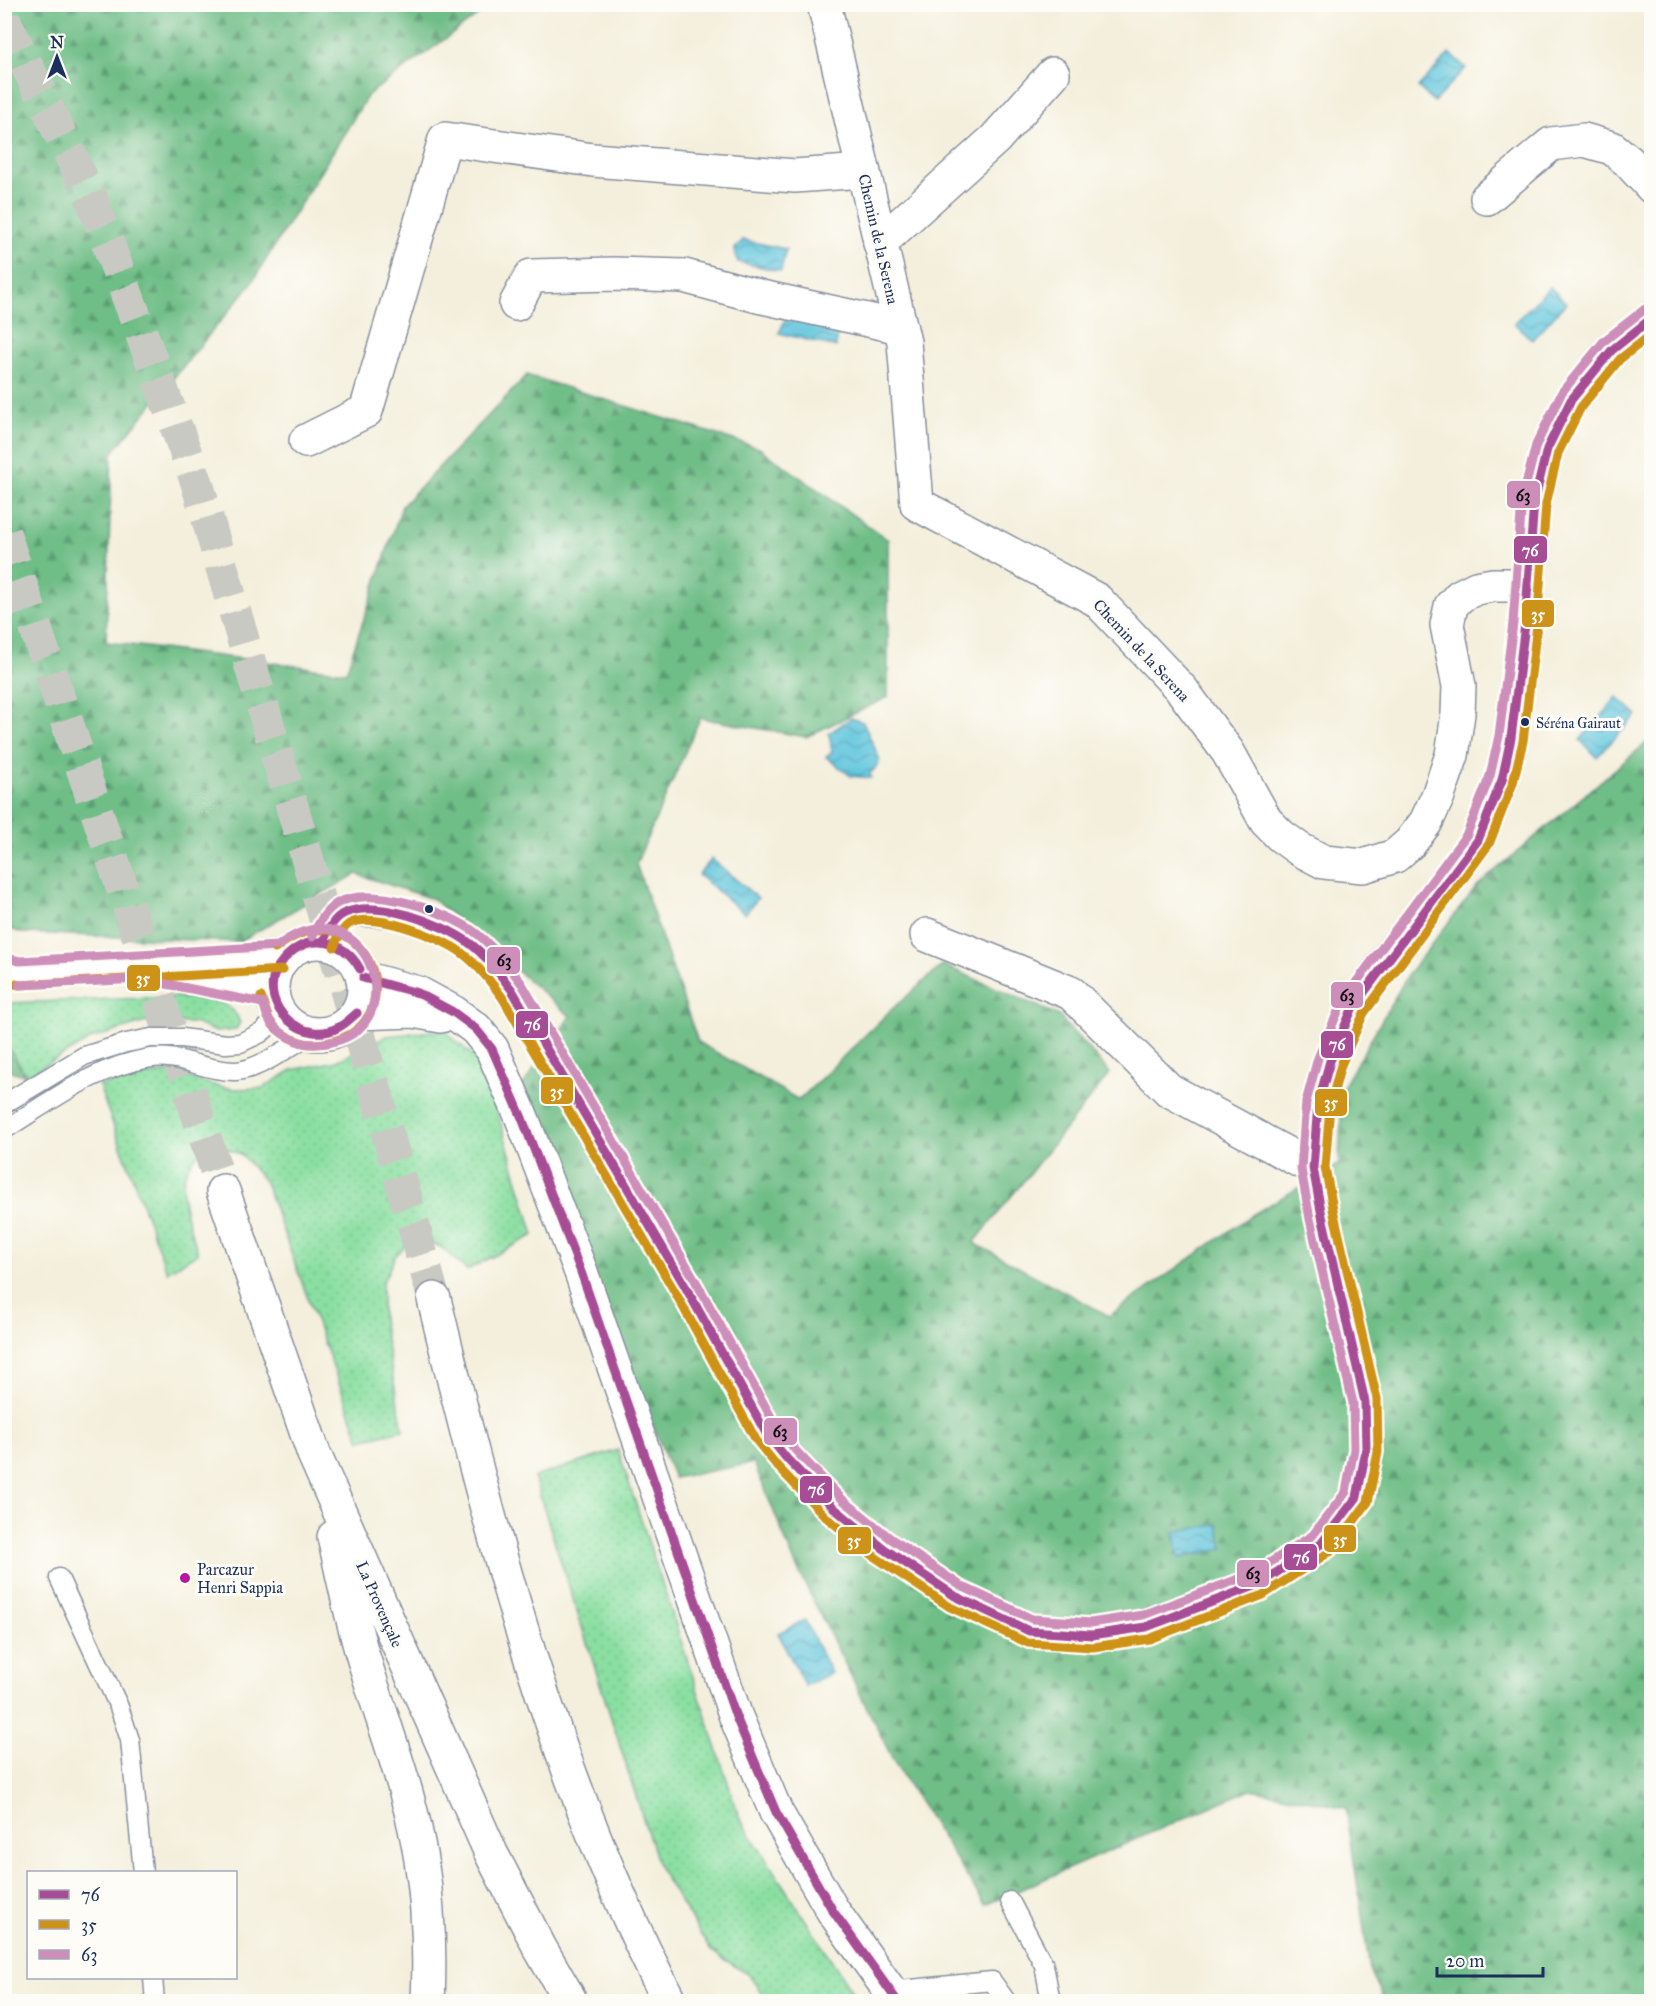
<svg xmlns="http://www.w3.org/2000/svg" width="1656" height="2006" viewBox="0 0 1656 2006" font-family="'IM FELL Great Primer',serif">
<style>
.grass{fill:url(#grass-dots);stroke:#528780;stroke-width:1.5}
.forest{fill:url(#forest-firs);stroke:#457672;stroke-width:1.5}
.water{fill:url(#water-waves);stroke:#3e7a9e;stroke-width:1.5}
.lines{fill:none;stroke-linecap:round;stroke-linejoin:round}
.highway-tunnel{stroke:#c9c9c3;stroke-width:33;stroke-dasharray:33 16;stroke-linecap:butt}
.lane-casing{stroke:#888f9d;stroke-width:21}
.street-casing{stroke:#888f9d;stroke-width:36}
.secondary-casing{stroke:#888f9d;stroke-width:36}
.highway-casing{stroke:#888f9d;stroke-width:36}
.lane{stroke:#fff;stroke-width:18}
.street{stroke:#fff;stroke-width:33}
.secondary{stroke:#fff;stroke-width:33}
.highway{stroke:#fff;stroke-width:33}
.bus-1-casing{stroke:#fdfcf7;stroke-width:14}
.bus-2-casing{stroke:#fdfcf7;stroke-width:14}
.bus-3-casing{stroke:#fdfcf7;stroke-width:14}
.bus-1{stroke:#a74d96;stroke-width:9}
.bus-2{stroke:#cd9218;stroke-width:9}
.bus-3{stroke:#cd8fb9;stroke-width:9}
.bus-dot{fill:#1b2f5e;stroke:#fdfcf7;stroke-width:2}
.poi-dot{fill:#b5179e;stroke:#fdfcf7;stroke-width:2}
.labels{text-anchor:middle;stroke-width:6;stroke-linejoin:round;paint-order:stroke}
.bus-label{font-size:14px;fill:#1b2f5e;stroke:#fdfcf7;text-anchor:start}
.street-label{font-size:16px;fill:#1b2f5e;stroke:#fdfcf7}
.poi-label{font-size:16px;fill:#1b2f5e;stroke:#fdfcf7;text-anchor:start}
.line-badge{stroke:#fdfcf7;stroke-width:2}
.badge-label{font-size:16px;text-anchor:middle;font-weight:bold;fill:#fff}
.pale-badge-label{font-size:16px;text-anchor:middle;font-weight:bold;fill:#111}
</style>
<defs>
<pattern id="grass-dots" width="8" height="8" patternUnits="userSpaceOnUse" patternTransform="scale(1.5)"><rect width="8" height="8" fill="#8adfa1"/><path d="M2 2h.1M6 6h.1" fill="none" stroke="#76c08d" stroke-width="1.8" stroke-linecap="round"/></pattern>
<pattern id="forest-firs" width="22" height="20" patternUnits="userSpaceOnUse" patternTransform="scale(1.5)"><rect width="22" height="20" fill="#6fbe87"/><path d="M5 1l3.5 6h-7zM16 11l3.5 6h-7z" fill="#5a9b72"/></pattern>
<pattern id="water-waves" width="16" height="10" patternUnits="userSpaceOnUse" patternTransform="scale(1.5)"><rect width="16" height="10" fill="#60c6dd"/><path d="M0 5q4-4 8 0t8 0" fill="none" stroke="#4ea1b6"/></pattern>
</defs>
<rect width="100%" height="100%" fill="#fdfcf7"/>
<filter id="ink" filterUnits="userSpaceOnUse"><feTurbulence type="fractalNoise" baseFrequency=".0167" numOctaves="2"/><feDisplacementMap in="SourceGraphic" scale="12" xChannelSelector="R" yChannelSelector="G"/><feConvolveMatrix kernelMatrix="1 2 1 2 8 2 1 2 1" color-interpolation-filters="sRGB"/></filter>
<filter id="wash" filterUnits="userSpaceOnUse"><feTurbulence type="fractalNoise" baseFrequency=".008" numOctaves="4" result="noise"/><feDisplacementMap in="SourceGraphic" scale="24" xChannelSelector="R" yChannelSelector="G"/><feGaussianBlur stdDeviation="1.35" result="paint"/><feColorMatrix in="noise" values="0 0 0 0 0 0 0 0 0 0 0 0 0 0 0 0 0 1.4 0 .05"/><feComposite in="paint" operator="in"/></filter>
<g filter="url(#wash)">
<rect width="100%" height="100%" fill="#f4efdc"/>
<!-- grass -->
<g class="grass">
<path d="M174,997C199,1000 231,995 240,1023L236,1029L228,1031H214L194,1023L146,1022L93,1038L26,1076L5,1042V1003Z"/>
<path d="M443,1030L483,1064L534,1235L467,1270L441,1247L425,1241L407,1245L396,1255L382,1284V1319L403,1430L360,1440L265,1182L242,1155L222,1147C214,1149 201,1151 196,1156C170,1181 189,1225 198,1253L167,1272L99,1086L137,1076L172,1072L213,1085L234,1089L263,1088L292,1070L337,1061L386,1036Z"/>
<path d="M618,1450L740,1819L858,2001H767L749,1975L711,1951L659,1868L534,1477Z"/>
</g>
<!-- forest -->
<g class="forest">
<path d="M5,5H492L368,95L251,284L112,453L106,642L346,672L402,506L527,375L759,448L888,540V697L806,737L700,718L636,864L698,1042L799,1100L892,1009L943,965L1058,1015L1110,1073L974,1243L1109,1316L1252,1215L1339,1164L1342,1089L1409,973L1478,885L1651,739V2001H1385L1370,1970L1346,1808L1251,1789L985,1905L895,1764L796,1566L754,1463L674,1478L598,1291L521,1088L570,1016L433,899L356,874L239,942L22,933L5,927Z"/>
<path d="M5,1042L26,1076L5,1069Z"/>
</g>
<!-- water -->
<g class="water">
<path d="M1450,53L1466,68L1434,102L1418,87Z"/>
<path d="M743,240L786,249L781,271L738,262L734,250Z"/>
<path d="M1550,287L1566,303L1532,340L1514,323Z"/>
<path d="M787,316L839,326L836,347L779,333Z"/>
<path d="M1617,697L1637,715L1597,757L1580,740Z"/>
<path d="M851,718L863,722L880,760L873,771L870,772L871,778L851,776L826,757L832,752L829,733Z"/>
<path d="M712,859L758,898L745,914L698,875Z"/>
<path d="M1218,1524L1223,1549L1179,1558L1174,1532Z"/>
<path d="M805,1620L831,1673L805,1686L778,1633Z"/>
</g>
</g>
<g filter="url(#ink)">
<g class="lines">
<!-- highway-tunnel -->
<g class="highway-tunnel">
<path d="M4,19L90,195L197,483L376,1092L434,1299"/>
<path d="M4,533L223,1191"/>
</g>
<!-- lane casing -->
<g class="lane-casing">
<g id="lane">
<path d="M4,1104L84,1056L126,1043L151,1038H182L226,1044L240,1043L261,1033L269,1026L277,1008"/>
<path d="M4,1130C51,1101 96,1066 151,1058C180,1054 207,1072 236,1071C259,1070 292,1045 313,1033"/>
<path d="M59,1578L119,1707L130,1740L143,1872"/>
<path d="M1010,1901L1044,1965L1051,2002"/>
<path d="M153,1978L155,2002"/>
<path d="M890,1991L992,1981L1007,2002"/>
</g>
</g>
<!-- street casing -->
<g class="street-casing">
<g id="street">
<path d="M824,4L904,342L917,504L1097,600L1182,690L1228,752L1266,821L1281,836L1299,849L1324,862L1363,866L1395,856L1410,843L1426,822L1438,796L1452,755L1458,714L1459,686L1447,625L1451,606L1460,596L1476,588L1493,585H1527"/>
<path d="M1487,198L1551,144L1584,140L1612,148L1628,161L1652,187"/>
<path d="M880,243L995,139L1053,74"/>
<path d="M516,304L531,276L613,274L684,276L762,297L900,327"/>
<path d="M306,441L366,411L445,139L593,160L795,176L863,171"/>
<path d="M927,935L1071,993L1169,1090L1313,1168"/>
<path d="M142,967L282,958"/>
<path d="M188,976L272,993"/>
</g>
</g>
<!-- secondary casing -->
<g class="secondary-casing">
<g id="secondary">
<path d="M323,942C328,931 334,918 345,913C358,906 404,912 418,918C435,923 454,932 468,942C486,955 499,974 512,990L685,1286L766,1433L787,1459L835,1509L883,1548L955,1596L1029,1631L1092,1635L1146,1627L1257,1585L1321,1544L1357,1497L1366,1450L1365,1402L1322,1216L1313,1168L1318,1104L1330,1061L1353,1007L1382,966L1478,840L1502,780L1511,738L1525,624L1534,502L1547,449L1571,400L1612,350L1652,318"/>
<circle cx="318" cy="988" r="46"/>
<path d="M4,970L19,973L142,967"/>
<path d="M363,978L418,993L453,1012L476,1029L492,1049L522,1118L581,1272L736,1717L776,1812L833,1911L898,2002"/>
<path d="M357,1013L413,1011L441,1016"/>
</g>
</g>
<!-- highway casing -->
<g class="highway-casing">
<g id="highway">
<path d="M223,1191L314,1454L491,1853L540,1948L571,2002"/>
<path d="M434,1299C493,1542 554,1779 670,2002"/>
<path d="M334,1537C344,1580 352,1624 366,1666C385,1730 411,1794 421,1860C429,1907 430,1954 428,2002"/>
</g>
</g>
<!-- lane -->
<use href="#lane" class="lane"/>
<!-- street -->
<use href="#street" class="street"/>
<!-- secondary -->
<use href="#secondary" class="secondary"/>
<!-- highway -->
<use href="#highway" class="highway"/>
<!-- bus-1 casing -->
<g class="bus-1-casing">
<g id="bus-1">
<path d="M323,942C328,931 333,918 345,913C376,899 442,923 468,942C486,955 499,973 512,990L685,1286L766,1433L787,1459L835,1509L883,1548L955,1596L1029,1631L1092,1635L1146,1627L1257,1585L1321,1544L1357,1497L1366,1450L1365,1402L1322,1216L1313,1168L1318,1104L1330,1061L1353,1007L1478,840L1502,780L1511,738L1525,624L1534,502L1547,449L1571,400L1612,350L1652,318"/>
<path d="M363,978L418,993L453,1012L476,1029L492,1049L522,1118L581,1272L736,1717L776,1812L833,1911L898,2002"/>
<path d="M357,1013C351,1018 345,1024 339,1027C304,1047 259,1007 276,970C278,966 282,962 284,959C294,948 305,941 320,942C337,942 352,954 360,969"/>
</g>
</g>
<!-- bus-2 casing -->
<g class="bus-2-casing">
<g id="bus-2">
<path d="M334,947C337,939 341,929 349,924C374,911 441,937 462,953C478,965 490,981 502,997L675,1292L756,1440L778,1467L826,1517L875,1557L950,1607L1028,1643L1093,1647L1149,1639L1263,1595L1331,1551L1368,1502L1378,1452L1377,1399L1334,1214L1325,1167L1330,1106L1341,1065L1364,1013L1489,844L1513,783L1523,741L1537,625L1546,504L1558,453L1581,407L1620,359L1652,334"/>
<path d="M4,982L20,985L283,970"/>
<path d="M261,997C264,1004 266,1012 269,1019C277,1034 299,1045 316,1044C426,1035 366,876 275,949"/>
</g>
</g>
<!-- bus-3 casing -->
<g class="bus-3-casing">
<g id="bus-3">
<path d="M312,937C318,924 324,912 336,904C370,884 447,911 476,933C494,947 509,966 522,984L695,1280L776,1426L796,1451L843,1500L890,1538L961,1586L1032,1619L1091,1623L1143,1615L1252,1574L1313,1535L1346,1492L1354,1449L1353,1403L1310,1219L1301,1169L1306,1102L1318,1058L1343,1000L1467,834L1490,776L1499,736L1513,623L1522,500L1536,445L1562,392L1604,341L1645,309"/>
<path d="M6,958L20,961L278,946C368,876 425,1043 313,1044C297,1044 279,1034 270,1021C267,1016 265,1009 263,1003L141,979L19,985"/>
</g>
</g>
<!-- bus-1 -->
<use href="#bus-1" class="bus-1"/>
<!-- bus-2 -->
<use href="#bus-2" class="bus-2"/>
<!-- bus-3 -->
<use href="#bus-3" class="bus-3"/>
</g>
</g>
<!-- markers -->
<g class="bus-dot">
<circle cx="1525" cy="722" r="5"/>
<circle cx="429" cy="909" r="5"/>
</g>
<circle class="poi-dot" cx="185" cy="1578" r="6"/>
<g class="labels">
<!-- bus labels -->
<g class="bus-label">
<text x="1536" y="728">Séréna Gairaut</text>
</g>
<!-- street labels -->
<g class="street-label">
<text transform="translate(879 239) rotate(77)" y="6">Chemin de la Serena</text>
<text transform="translate(1142 650) rotate(47)" y="6">Chemin de la Serena</text>
<text transform="translate(380 1604) rotate(66)" y="6">La Provençale</text>
</g>
<!-- poi labels -->
<g class="poi-label">
<text x="197" y="1575">Parcazur<tspan x="197" dy="18">Henri Sappia</tspan></text>
</g>
</g>
<g class="line-badge">
<rect x="1506" y="480" width="35" height="29" rx="6" fill="#cd8fb9"/>
<rect x="1513" y="535" width="35" height="29" rx="6" fill="#a74d96"/>
<rect x="1521" y="599" width="34" height="29" rx="6" fill="#cd9218"/>
<rect x="486" y="946" width="35" height="29" rx="6" fill="#cd8fb9"/>
<rect x="126" y="964" width="35" height="28" rx="6" fill="#cd9218"/>
<rect x="1330" y="981" width="34" height="28" rx="6" fill="#cd8fb9"/>
<rect x="515" y="1010" width="34" height="29" rx="6" fill="#a74d96"/>
<rect x="1320" y="1030" width="34" height="29" rx="6" fill="#a74d96"/>
<rect x="540" y="1076" width="34" height="29" rx="6" fill="#cd9218"/>
<rect x="1314" y="1088" width="34" height="29" rx="6" fill="#cd9218"/>
<rect x="763" y="1417" width="35" height="29" rx="6" fill="#cd8fb9"/>
<rect x="799" y="1475" width="34" height="29" rx="6" fill="#a74d96"/>
<rect x="1323" y="1524" width="34" height="29" rx="6" fill="#cd9218"/>
<rect x="837" y="1526" width="35" height="29" rx="6" fill="#cd9218"/>
<rect x="1283" y="1543" width="35" height="28" rx="6" fill="#a74d96"/>
<rect x="1236" y="1559" width="34" height="29" rx="6" fill="#cd8fb9"/>
</g>
<g class="badge-label">
<text x="1530" y="556">76</text>
<text x="1538" y="620">35</text>
<text x="143" y="984">35</text>
<text x="532" y="1030">76</text>
<text x="1337" y="1050">76</text>
<text x="557" y="1097">35</text>
<text x="1331" y="1108">35</text>
<text x="816" y="1495">76</text>
<text x="1340" y="1545">35</text>
<text x="854" y="1546">35</text>
<text x="1301" y="1563">76</text>
</g>
<g class="pale-badge-label">
<text x="1523" y="501">63</text>
<text x="504" y="966">63</text>
<text x="1347" y="1001">63</text>
<text x="780" y="1437">63</text>
<text x="1253" y="1579">63</text>
</g>
<!-- margin -->
<rect width="1656" height="2006" fill="none" stroke="#fdfcf7" stroke-width="24"/>
<!-- legend -->
<rect x="27" y="1871" width="210" height="108" fill="#fdfcf7" stroke="#a3aaba" stroke-width="1.5"/>
<rect x="39" y="1890" width="30" height="9" fill="#a74d96" stroke="#a3aaba" stroke-width="1.5"/>
<text x="81" y="1901" font-size="18" fill="#1b2f5e">76</text>
<rect x="39" y="1920" width="30" height="9" fill="#cd9218" stroke="#a3aaba" stroke-width="1.5"/>
<text x="81" y="1931" font-size="18" fill="#1b2f5e">35</text>
<rect x="39" y="1950" width="30" height="9" fill="#cd8fb9" stroke="#a3aaba" stroke-width="1.5"/>
<text x="81" y="1961" font-size="18" fill="#1b2f5e">63</text>
<!-- north arrow -->
<g transform="translate(57 57)" stroke="#fdfcf7" stroke-width="4.5" paint-order="stroke">
<path d="M0-4.5L10 22L0 15L-10 22Z" fill="#1b2f5e"/>
<text y="-9" font-size="16" font-weight="bold" text-anchor="middle" fill="#1b2f5e">N</text>
</g>
<!-- scale -->
<path d="M1437 1967v9h106v-9" fill="none" stroke="#1b2f5e" stroke-width="3"/>
<text x="1446" y="1967" font-size="18" fill="#1b2f5e" stroke="#fdfcf7" stroke-width="4.5" paint-order="stroke">20 m</text>
</svg>
